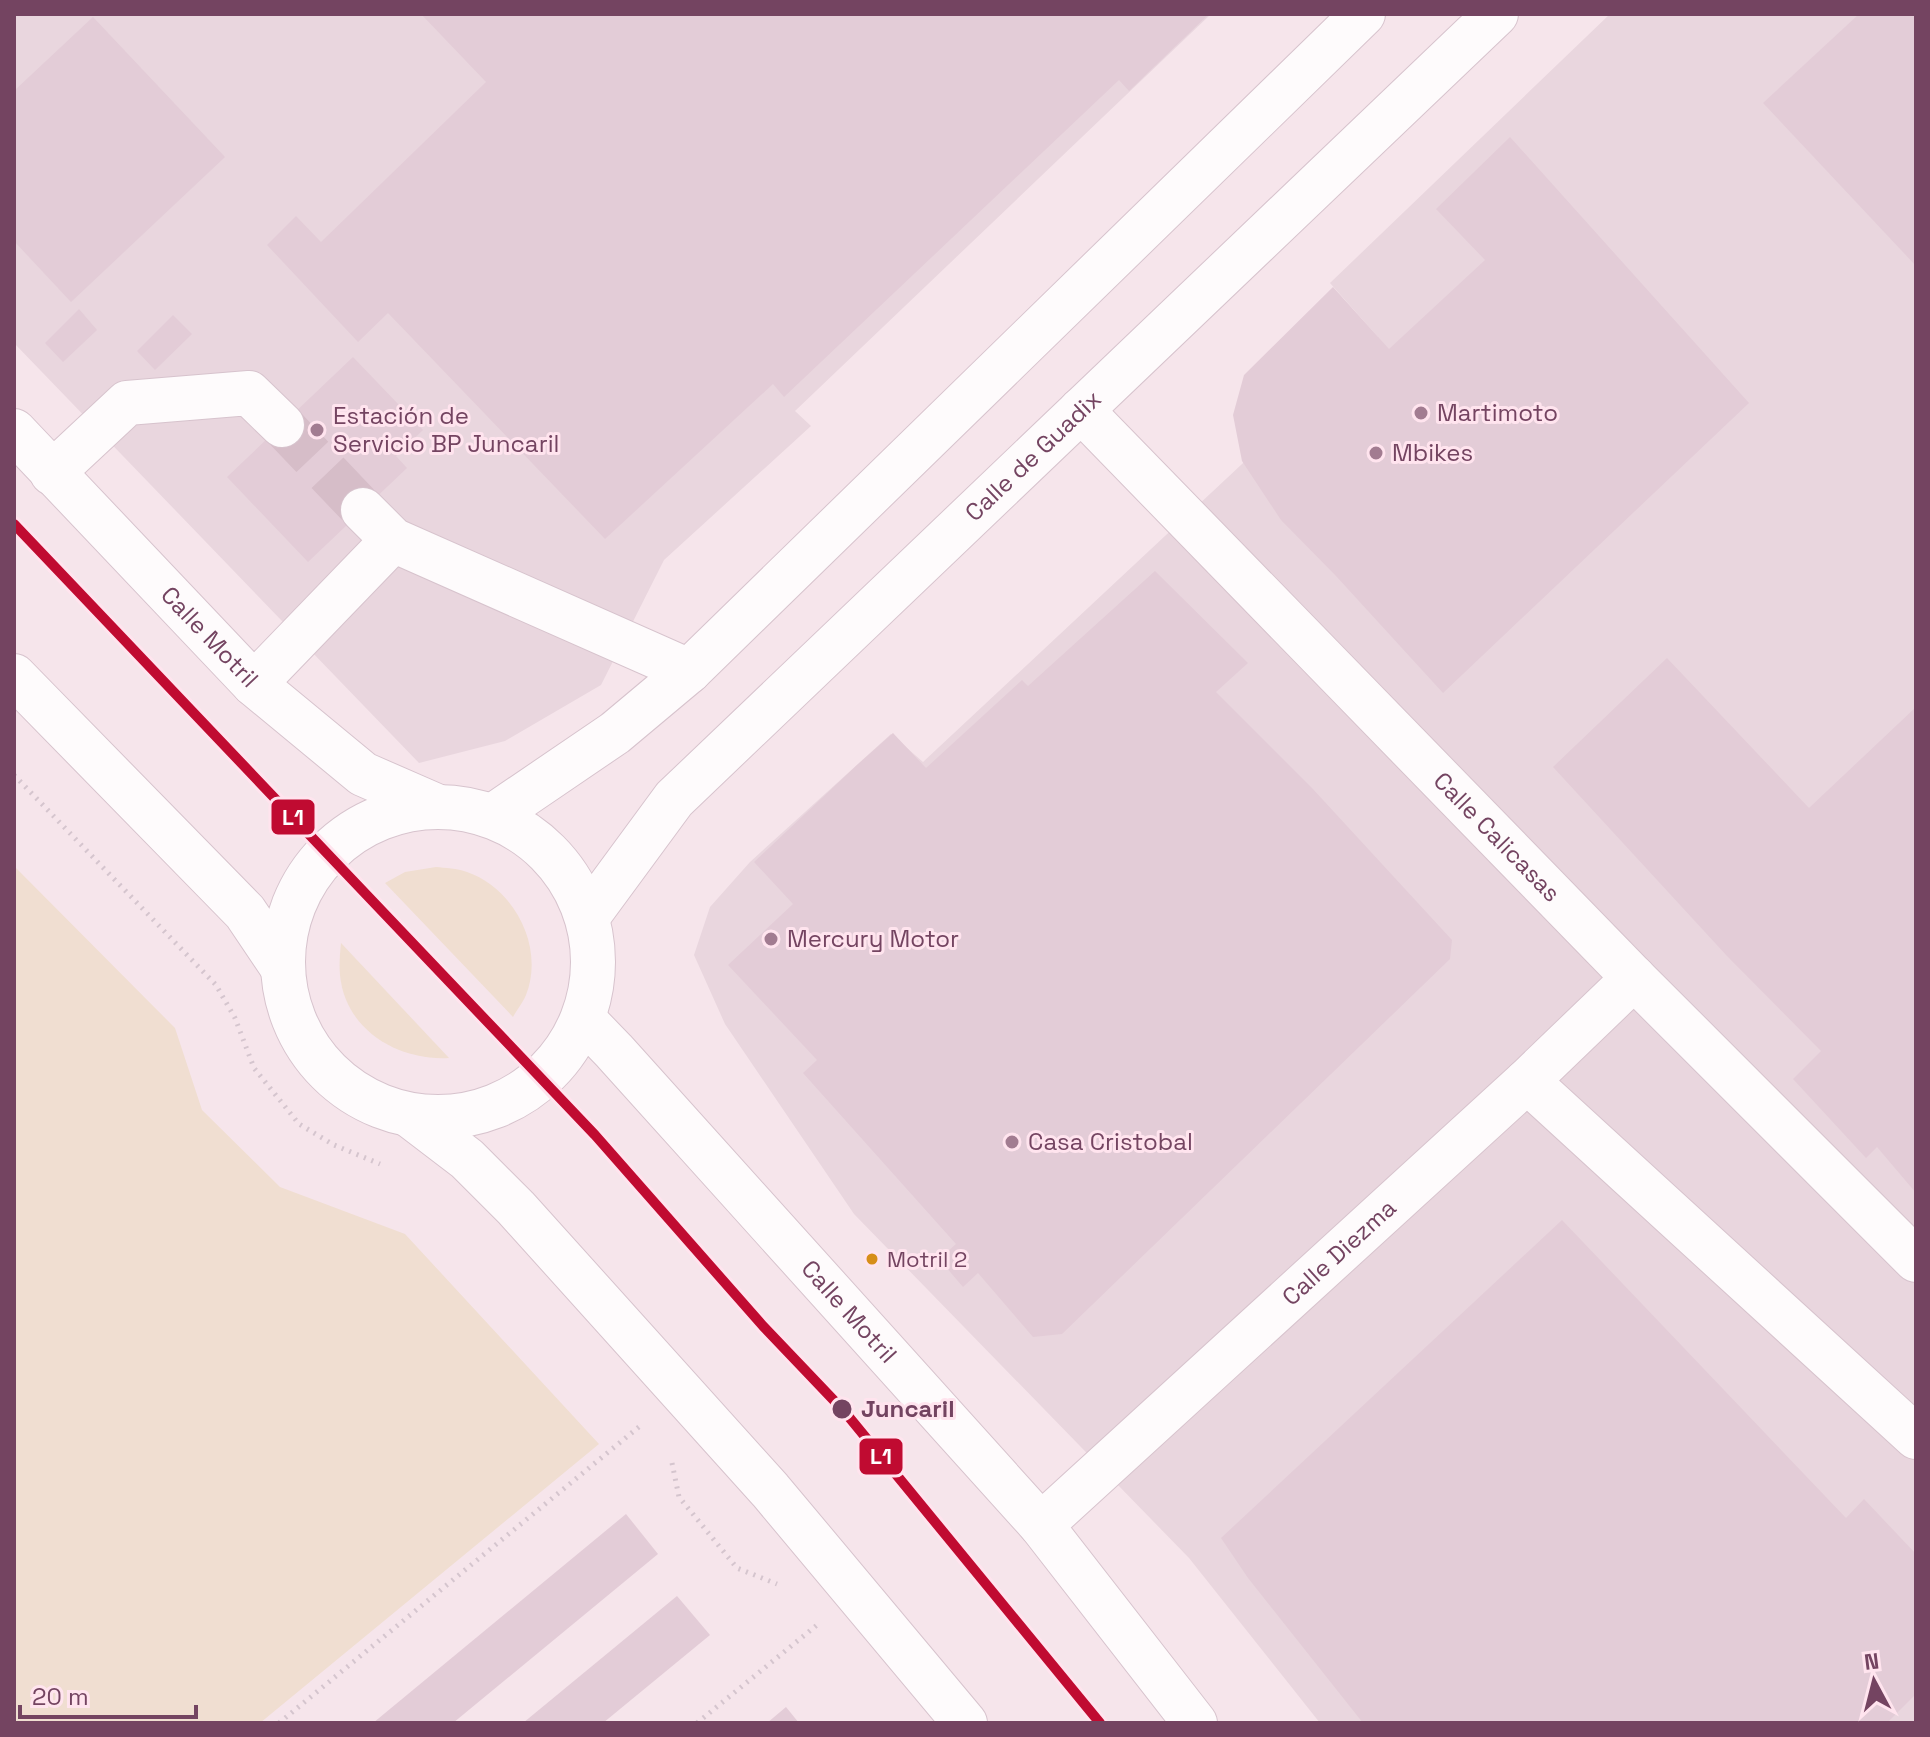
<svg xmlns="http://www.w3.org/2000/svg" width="1930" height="1737" viewBox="0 0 1930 1737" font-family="'Space Grotesk',sans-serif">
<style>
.industrial{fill:#e9d6de}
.green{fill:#f0ded1}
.building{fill:#e3ccd7}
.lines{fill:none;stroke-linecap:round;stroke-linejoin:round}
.minor-tunnel{stroke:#d6bdc8;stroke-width:44;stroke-dasharray:44 22;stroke-linecap:butt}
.minor-casing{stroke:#d7c3cd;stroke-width:46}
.path{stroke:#d5c5ce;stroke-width:5;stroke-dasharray:2 6;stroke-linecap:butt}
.minor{stroke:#fefbfc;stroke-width:44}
.rail-1-casing{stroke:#ffe4ee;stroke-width:16}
.rail-1{stroke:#c00b31;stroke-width:10}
.poi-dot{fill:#a27c91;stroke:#ffe4ee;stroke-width:3}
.bus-dot{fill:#d68e18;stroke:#ffe4ee;stroke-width:3}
.stop-dot{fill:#744461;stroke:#ffe4ee;stroke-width:3}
.labels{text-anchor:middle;stroke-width:6;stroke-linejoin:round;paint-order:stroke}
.bus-label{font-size:22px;fill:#744461;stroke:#ffe4ee;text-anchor:start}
.poi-label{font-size:24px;fill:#744461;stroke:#ffe4ee;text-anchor:start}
.street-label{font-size:24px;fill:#744461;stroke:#ffe4ee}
.stop-label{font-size:24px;font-weight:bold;fill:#744461;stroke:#ffe4ee;text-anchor:start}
.line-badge{stroke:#ffe4ee;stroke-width:3}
.badge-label{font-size:22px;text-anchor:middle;font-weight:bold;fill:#fff}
</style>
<rect width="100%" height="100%" fill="#f6e5eb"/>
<!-- industrial -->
<g class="industrial">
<path d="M14,14H1211L795,411L811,426L664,560L601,685L505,741L419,763L14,343Z"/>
<path d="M1610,14H1916V1723H1320L1189,1558L854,1214L725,1024L694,955L710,907L750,862L891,734L923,762L1378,337L1330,283Z"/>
</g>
<!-- green -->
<g class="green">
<path d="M14,866L175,1028L202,1110L280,1187L405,1234L599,1444L260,1723H14Z"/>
<path d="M436,867C445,868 457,868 467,872C514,888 545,947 526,995C523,1002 517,1010 513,1017L385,883L405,872Z"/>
<path d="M341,943L449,1058C397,1061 345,1029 340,975C339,964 340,953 341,943Z"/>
</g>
<!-- building -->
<g class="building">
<path d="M421,14H1209L1129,91L1119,80L784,397L773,384L605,539L388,313L358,342L267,245L296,216L321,242L486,82Z"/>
<path d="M1859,14H1916V266L1763,103Z"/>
<path d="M93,17L225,157L71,302L14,241V91Z"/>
<path d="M1510,137L1749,403L1443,693L1336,576L1281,520L1242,461L1233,415L1244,375L1333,287L1389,349L1485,260L1436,209Z"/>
<path d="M79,309L97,330L63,362L45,343Z"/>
<path d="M173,315L192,334L155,370L137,351Z"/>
<path d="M353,357L423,430L396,456L407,468L308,562L227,477Z"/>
<path d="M1155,571L1248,663L1216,692L1312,788L1452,940L1450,959L1062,1334L1033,1337L978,1273L963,1287L939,1259L956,1244L803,1073L817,1060L728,965L793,904L754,862L857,765L893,733L926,768L1022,680L1028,686Z"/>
<path d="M1667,658L1809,808L1916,707V1193L1877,1147L1866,1158L1793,1079L1821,1051L1727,956L1553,767Z"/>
<path d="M1562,1220L1846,1518L1864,1499L1916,1554V1694L1887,1723H1363L1248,1578L1221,1538Z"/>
<path d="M626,1514L658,1554L453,1723H373Z"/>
<path d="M677,1596L710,1635L603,1723H523Z"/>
<path d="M786,1707L799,1723H767Z"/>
</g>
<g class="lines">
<!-- minor-tunnel -->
<path class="minor-tunnel" d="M282,425L363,510"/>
<!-- minor casing -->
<g class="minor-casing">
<g id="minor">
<path id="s1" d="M1081,410L1634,978L1916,1260"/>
<path id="s2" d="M14,431L254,684L363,774L434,805"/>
<path d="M52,473L127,403L249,393L282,425"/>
<path d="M363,510L393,540L689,671"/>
<path d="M14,676L245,912L280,964"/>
<path d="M254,684L393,540"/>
<circle cx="438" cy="962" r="155"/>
<path d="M493,816L615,733L689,671L1363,14"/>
<path id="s3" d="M588,916L674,799L1496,14"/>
<path id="s4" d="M584,1020L614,1051L1041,1525L1195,1723"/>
<path d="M1527,1081L1916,1437"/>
<path d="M412,1117L467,1159L516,1208L770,1490L965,1723"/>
<path id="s5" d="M1041,1525L1527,1081L1634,978"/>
</g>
</g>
<!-- path -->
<g class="path">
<path d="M14,775L216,985L235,1018L254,1068L299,1124L334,1145L380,1164"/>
<path d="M672,1463L679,1497L737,1568L777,1584"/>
<path d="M279,1723L640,1426"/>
<path d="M697,1723L817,1625"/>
</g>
<!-- minor -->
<use href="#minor" class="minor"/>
<!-- rail-1 casing -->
<g class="rail-1-casing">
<path id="rail-1" d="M14,524L595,1135L763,1326L844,1411L1100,1723"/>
</g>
<!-- rail-1 -->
<use href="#rail-1" class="rail-1"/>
</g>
<!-- markers -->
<g class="poi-dot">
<circle cx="1421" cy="413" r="8"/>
<circle cx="317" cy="430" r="8"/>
<circle cx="1376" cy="453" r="8"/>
<circle cx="771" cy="939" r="8"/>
<circle cx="1012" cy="1142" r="8"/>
</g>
<circle class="bus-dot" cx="872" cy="1259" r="7"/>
<circle class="stop-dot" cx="842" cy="1409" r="11"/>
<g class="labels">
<!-- bus labels -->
<g class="bus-label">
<text x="887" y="1267">Motril 2</text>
</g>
<!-- poi labels -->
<g class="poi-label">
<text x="1437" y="421">Martimoto</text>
<text x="333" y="424">Estación de<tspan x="333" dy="28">Servicio BP Juncaril</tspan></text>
<text x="1392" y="461">Mbikes</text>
<text x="787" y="947">Mercury Motor</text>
<text x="1028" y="1150">Casa Cristobal</text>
</g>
<!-- street labels -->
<g class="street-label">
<text dy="8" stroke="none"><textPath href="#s3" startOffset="642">Calle de Guadix</textPath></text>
<text dy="8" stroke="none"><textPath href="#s2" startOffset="284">Calle Motril</textPath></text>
<text dy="8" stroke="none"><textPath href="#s1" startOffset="596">Calle Calicasas</textPath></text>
<text dy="8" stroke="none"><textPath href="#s5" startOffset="404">Calle Diezma</textPath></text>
<text dy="8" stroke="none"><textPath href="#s4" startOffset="394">Calle Motril</textPath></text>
</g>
<!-- stop labels -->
<g class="stop-label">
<text x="861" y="1417">Juncaril</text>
</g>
</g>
<g class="line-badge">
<rect x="270" y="798" width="46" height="38" rx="8" fill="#c00b31"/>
<rect x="858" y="1437" width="46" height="39" rx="8" fill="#c00b31"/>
</g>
<g class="badge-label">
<text x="293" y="825">L1</text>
<text x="881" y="1464">L1</text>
</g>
<!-- border -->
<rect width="1930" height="1737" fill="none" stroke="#744461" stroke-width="32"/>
<!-- north arrow -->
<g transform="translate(1874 1681) rotate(353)" stroke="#ffe4ee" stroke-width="6" paint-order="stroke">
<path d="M0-6L14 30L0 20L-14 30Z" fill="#744461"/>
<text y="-12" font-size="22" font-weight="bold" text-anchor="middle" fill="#744461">N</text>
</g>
<!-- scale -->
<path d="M20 1705v12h176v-12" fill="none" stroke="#744461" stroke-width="4"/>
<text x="32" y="1705" font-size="24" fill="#744461" stroke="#ffe4ee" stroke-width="6" paint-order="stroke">20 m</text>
</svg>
